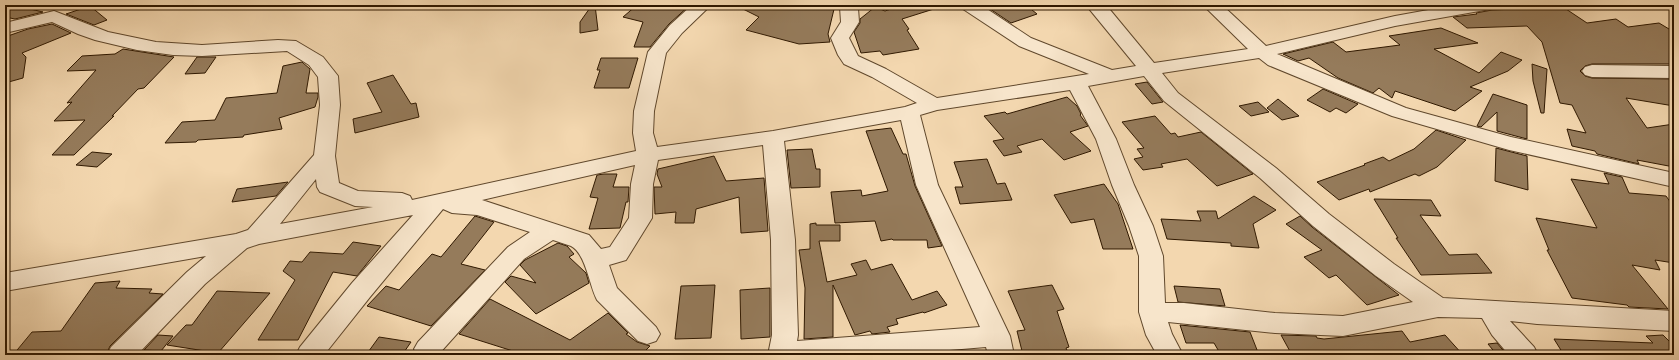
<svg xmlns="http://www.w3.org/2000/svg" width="1679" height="360" viewBox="0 0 1679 360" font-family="'Gentium Book Plus',serif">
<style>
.building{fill:#957b5b;stroke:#2f1800}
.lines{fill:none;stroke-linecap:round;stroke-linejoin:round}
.minor-casing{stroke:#60482c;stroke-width:2}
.minor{fill:#f7e5cb;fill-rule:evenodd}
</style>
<rect width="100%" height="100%" fill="#f3d7af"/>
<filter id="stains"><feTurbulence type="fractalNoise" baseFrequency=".005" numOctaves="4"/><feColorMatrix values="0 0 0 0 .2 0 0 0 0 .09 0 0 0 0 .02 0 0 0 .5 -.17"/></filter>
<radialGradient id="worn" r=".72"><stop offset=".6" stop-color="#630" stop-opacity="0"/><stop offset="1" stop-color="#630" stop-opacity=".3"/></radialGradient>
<!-- building -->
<g class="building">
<path d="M5,5H13L43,12L15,19L5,17Z"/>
<path d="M592,5H595L598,30L580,33V22Z"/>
<path d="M637,5H690L669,24L650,47H634L643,22L623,17Z"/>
<path d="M735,5H835L828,34L830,42L799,44L746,30L759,17Z"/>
<path d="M903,5H937V8L902,19L909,29L907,30L919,49L883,55L880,51L861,53L854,32L860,23V19L875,7L885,11Z"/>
<path d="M984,5H1026L1037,14L1011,23Z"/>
<path d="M90,6L107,20L94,25L66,14Z"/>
<path d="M1563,7L1587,23L1616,19L1628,27L1659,23L1674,32V64H1592L1585,66L1580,71L1585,76L1592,78L1674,79V106L1626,98L1647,128L1674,124V167L1637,160L1639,164L1597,154L1595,151L1572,146L1567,129L1586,133L1572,105L1560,103L1542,42L1527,26L1467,28L1453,17L1477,14L1476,13L1492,10Z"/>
<path d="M52,24L71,33L22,53L26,57L23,78L5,83V37L28,29Z"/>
<path d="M1441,28L1478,43L1434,49L1479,73L1501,52L1522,60L1508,71L1470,87L1482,91L1455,111L1395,91L1392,98L1379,88L1373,93L1338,78L1309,58L1298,61L1283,54L1333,42L1346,52L1400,45L1389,36Z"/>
<path d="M123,49L174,57L144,88L138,89L112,116H114L74,155H52L85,120L54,121L72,102L67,103L96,70L67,71L82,56L115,54Z"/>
<path d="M197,57H216L205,73L185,74Z"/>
<path d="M601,58H638L629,88H594L600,70H597Z"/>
<path d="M302,62L310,69L306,93H318V97L315,107L279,118L282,129L244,135L243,137L198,140L196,142L165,143L182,122L215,120L226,98L277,93L283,66Z"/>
<path d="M1532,64L1547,69L1544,113H1541L1533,81Z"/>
<path d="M393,75L411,104L416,103L419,117L355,133L353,119L382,112L367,83Z"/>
<path d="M1147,82L1163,102L1152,104L1135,84Z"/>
<path d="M1323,89L1358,104L1346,113L1336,108L1330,112L1307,100Z"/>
<path d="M1493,94L1527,105V139L1497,131V112L1481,127L1477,126Z"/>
<path d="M1067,97L1077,106L1081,114L1080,115L1088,126L1070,132L1091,151L1064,160L1042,139L1017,146L1022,152L1004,156L993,141L1004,139L984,116L1005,112L1007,114Z"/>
<path d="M1278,99L1299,116L1282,120L1267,108Z"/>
<path d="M1258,102L1269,112L1251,116L1239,106Z"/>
<path d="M1155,116L1171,134L1175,133L1178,137L1201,132L1253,174L1217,186L1187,159L1161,164L1163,167L1143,170L1134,159L1143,157L1137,149L1144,148L1122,122Z"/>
<path d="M891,128L903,154H906L915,186L942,246L928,248L927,240H893L892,239L881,241L875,221L835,223L831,192L861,190L862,196L888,191L866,131Z"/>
<path d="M1436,130L1466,140L1437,167L1419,176L1415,174L1370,192L1369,189L1339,200L1317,182L1365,165L1364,164L1383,157L1389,161L1414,149Z"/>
<path d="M1496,148L1527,156L1528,190L1495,181Z"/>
<path d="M812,149L816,169H820V187L791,188L787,150Z"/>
<path d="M92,152L112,154L97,167L76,165Z"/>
<path d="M714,156L726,181L764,178L768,231L741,233L739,197L696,209L694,223H675L676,212L655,214L654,187H662L657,174L658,169Z"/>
<path d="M987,159L997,184L1005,183L1012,200L960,204L955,187H963L954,162Z"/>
<path d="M1604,173L1622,177L1629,193L1666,196L1674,207V263L1655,260L1660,270L1632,265L1668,309L1629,307L1627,305L1572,298L1547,250H1549L1536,218L1597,228L1571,179L1609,184Z"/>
<path d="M604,174H617L613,187H629L628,202H626L620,228L589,229L598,198L590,197L597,175Z"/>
<path d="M288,182L276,196L232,202L237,189Z"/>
<path d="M1104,184L1118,204L1133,249H1103L1094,219L1071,223L1054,195Z"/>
<path d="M1254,196L1276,210L1253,224L1259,248L1231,246V243L1167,239L1161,219L1201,221L1197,211H1216L1218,219Z"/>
<path d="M1374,199L1431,200L1441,216L1420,215L1449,255L1477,254L1492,273L1421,275L1396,238H1398Z"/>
<path d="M475,216L494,222L461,264L485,270L431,326L367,306L386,286L399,290L432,254L441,257Z"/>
<path d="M1300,216L1312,227L1399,295L1367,305L1336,275L1329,278L1304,257L1322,250L1286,224Z"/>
<path d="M816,223V225H840V241H819L827,282L857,275L851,264L866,260L871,270L892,264L912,300L937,291L947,305L924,313L923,312L896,319L898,324L887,327L890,332L872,334L870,331L855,335L833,285V337L804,339L805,288L799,250L810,249V224Z"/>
<path d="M353,242L381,246L357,276L333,272L298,340H258L295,280L283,271L290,261L302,262L310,252L343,254Z"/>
<path d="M558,243L567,246L574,254L569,257L586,273L589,283L536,314L505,282L511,276L536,283L520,265L525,260Z"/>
<path d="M120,281L116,288L152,289L149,293L163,294L110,346L106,355H13L32,332L61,331L95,283Z"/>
<path d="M715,285L711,338L675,339L681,286Z"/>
<path d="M1052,285L1064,309L1057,311L1069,347L1066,348L1069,355H1023L1017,331L1025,330L1008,291Z"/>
<path d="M1174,286L1220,289L1225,306L1178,302Z"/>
<path d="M770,288V337L741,339L740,290Z"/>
<path d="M217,291L270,293L218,353L167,345L186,325H192Z"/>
<path d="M490,299L570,340L608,313L628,333L626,334L637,342L650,346L641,355H515L516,352L459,334Z"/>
<path d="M1180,325L1250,332L1259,355H1221L1214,343H1186Z"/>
<path d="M1402,331L1410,342L1445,335L1463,355H1292L1281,335L1316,336L1317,338L1324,339Z"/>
<path d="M158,335L173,336L161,351L144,350Z"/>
<path d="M1663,335L1672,344H1674V355H1564L1554,339L1653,343L1646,336Z"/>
<path d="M379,337L411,342L402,355H366Z"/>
<path d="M1497,343L1507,355H1497L1488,344Z"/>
</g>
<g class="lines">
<!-- minor casing -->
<g class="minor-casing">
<g id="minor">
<path d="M692,5H711L682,33L666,53L654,111L653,133L657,147L773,131L905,107L917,103L872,77L844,64L838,55L831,38L841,22L840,7L842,5H860L858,8L859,22L849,38L858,56L886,69L937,98L1089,74L1019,46L963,9L960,5H981L1031,38L1112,70L1136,66L1086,5H1106L1154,63L1248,49L1203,5H1222L1266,46L1395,16L1456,5H1494L1491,9L1485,10L1395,26L1277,54L1406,108L1511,137L1674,173V187L1509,150L1392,116L1268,65L1259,58L1162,73L1178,93L1276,168L1329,214L1394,264L1443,298L1674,311V331L1537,324L1510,321L1534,347L1538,355H1509L1492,335L1482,318L1438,317L1343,336L1275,333L1168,322L1172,334L1183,355H1157L1146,335L1139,312V256L1129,226L1112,185L1096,139L1070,90L937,110L920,115L938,185L1010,336L1014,355H988L986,347L889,355H768L772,335L771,240L763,145L658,160L653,184L652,218L626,260L609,265L617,288L656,327L660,334L656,341L647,344L638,341L597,300C589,285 586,254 571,246C565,244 559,242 553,240L524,259L438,355H417L414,349L418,342L508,247L530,232L477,215L452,213L443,209L370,297L324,355H296L300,347L352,283L413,215L259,244L247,248L205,284L137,355H107L111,347L187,272L206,256L5,291V273L236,234L248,230L314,155L320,105L318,77L309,65L287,51L202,56L173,55L137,50L95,40L78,34L52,22L5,33V23L54,11L108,32L156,42L202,45L278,40L296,41L323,57L338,76L340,105L335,156L339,183L358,191L402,193L410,196L412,200L636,151L633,133L634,111L648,52L670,25ZM1144,76L1164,101L1260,178L1313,226L1376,276L1413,302L1343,316L1275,313L1184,303H1165L1163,256L1153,226L1134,185L1116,139L1088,86ZM901,120L916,185L980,327L797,341L798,335L795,240L784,141ZM635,165L631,184L629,218L610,247L601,249L589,235L482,200ZM316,179L317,187L320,192L355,206L373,207L280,224Z"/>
<path d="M1592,65L1674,66V78L1592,77L1585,75L1582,71L1585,67Z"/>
</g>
</g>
<!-- minor -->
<use href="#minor" class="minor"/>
</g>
<!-- margin -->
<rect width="1679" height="360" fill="none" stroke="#f3d7af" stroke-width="20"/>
<rect x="6" y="6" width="1667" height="348" fill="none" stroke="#2f1800" stroke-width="2"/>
<rect x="10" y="10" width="1659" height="340" fill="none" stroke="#2f1800"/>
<rect width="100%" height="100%" filter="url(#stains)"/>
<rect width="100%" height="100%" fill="url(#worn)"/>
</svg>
